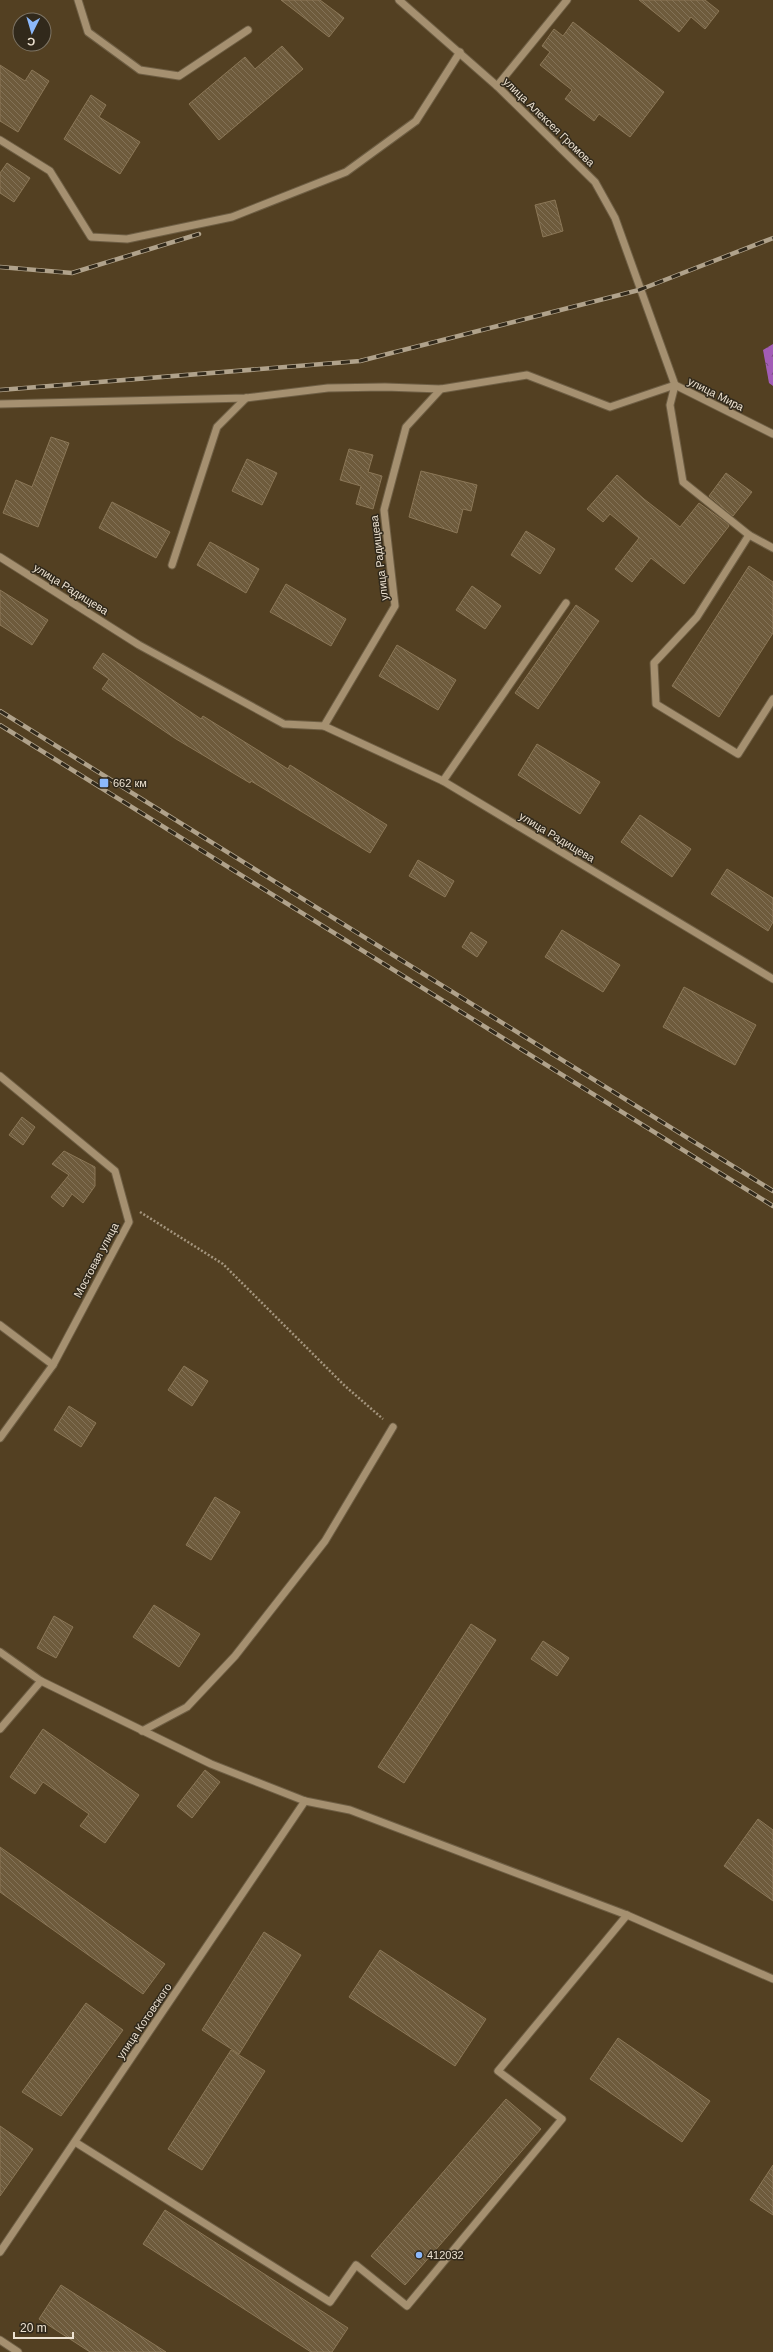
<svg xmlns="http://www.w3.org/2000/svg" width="773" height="2352" viewBox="0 0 773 2352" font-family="Arial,sans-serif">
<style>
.forest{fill:url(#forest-crowns)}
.building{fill:url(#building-back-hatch);stroke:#8b7757}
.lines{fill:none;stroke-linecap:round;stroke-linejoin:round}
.minor-casing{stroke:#6e5e44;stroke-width:9}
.path{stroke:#a4957e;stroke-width:2.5;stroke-dasharray:2 2;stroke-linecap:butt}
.minor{stroke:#a59070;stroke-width:7}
.rail-casing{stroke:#b0a28b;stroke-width:4.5}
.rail{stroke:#31291b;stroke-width:3;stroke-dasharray:9;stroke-linecap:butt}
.poi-dot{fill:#8cb9fc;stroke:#31291b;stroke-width:1.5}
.labels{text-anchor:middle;stroke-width:3;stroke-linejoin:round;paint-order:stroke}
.street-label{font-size:11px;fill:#ede2d1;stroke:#31291b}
.poi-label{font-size:11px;fill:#ede2d1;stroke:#31291b;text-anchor:start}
</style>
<defs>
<pattern id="forest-crowns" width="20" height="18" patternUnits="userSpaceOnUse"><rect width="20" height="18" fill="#a25cb6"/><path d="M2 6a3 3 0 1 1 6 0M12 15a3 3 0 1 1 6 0" fill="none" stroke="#7e5286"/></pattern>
<pattern id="building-back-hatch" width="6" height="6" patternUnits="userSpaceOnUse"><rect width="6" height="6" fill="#6e5b3c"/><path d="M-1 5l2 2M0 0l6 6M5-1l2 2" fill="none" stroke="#837257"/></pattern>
</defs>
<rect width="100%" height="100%" fill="#534022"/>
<!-- forest -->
<path class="forest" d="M773,344V386L769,383L763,350Z"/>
<!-- building -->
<g class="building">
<path d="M281,0H320L344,18L329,37Z"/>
<path d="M639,0H705L719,11L705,29L691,17L679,32Z"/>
<path d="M573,22L664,92L630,137L599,114L594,121L565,99L572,90L540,65L550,52L542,46L554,29L563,36Z"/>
<path d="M282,46L303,69L219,140L189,104L245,57L255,69Z"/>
<path d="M0,65L25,81L32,70L49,81L18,132L0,121Z"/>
<path d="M91,95L106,105L99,117L140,142L120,174L64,139Z"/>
<path d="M7,163L30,178L14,202L0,193V173Z"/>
<path d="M555,200L563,231L543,237L535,205Z"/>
<path d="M51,437L69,443L38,527L3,513L16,480L32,487Z"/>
<path d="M349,449L373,455L368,472L382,476L373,509L356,504L361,486L340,480Z"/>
<path d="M247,459L277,473L262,505L232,491Z"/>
<path d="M421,471L477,485L471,511L463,509L457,533L409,517Z"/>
<path d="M726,473L752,492L733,516L709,496Z"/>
<path d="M617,475L644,499L680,527L699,503L728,524L729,526L684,584L651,558L632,582L615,569L639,538L610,514L603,522L587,509Z"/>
<path d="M112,502L170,532L156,558L99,528Z"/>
<path d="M526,531L555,549L540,574L511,555Z"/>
<path d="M210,542L259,569L246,593L197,565Z"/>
<path d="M749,566L773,582V633L719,717L672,686Z"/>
<path d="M286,584L346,619L331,646L270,612Z"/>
<path d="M472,586L501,606L485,629L456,610Z"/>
<path d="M0,590L48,620L32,645L0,625Z"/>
<path d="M576,605L599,621L538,709L515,693Z"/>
<path d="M397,645L456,680L438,710L379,676Z"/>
<path d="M103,653L201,719L203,716L288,769L290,765L387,825L370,853L251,781L250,783L176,739L102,689L109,679L93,668Z"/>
<path d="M537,744L600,782L580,814L518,775Z"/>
<path d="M640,815L691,849L672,877L621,842Z"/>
<path d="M418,860L454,881L445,897L409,876Z"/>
<path d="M727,869L773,898V922L768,931L711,894Z"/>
<path d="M562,930L620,965L603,992L545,957Z"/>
<path d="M471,932L487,942L477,957L462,947Z"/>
<path d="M684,987L756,1025L735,1065L663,1027Z"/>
<path d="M22,1117L35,1127L23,1145L9,1135Z"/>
<path d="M64,1151L95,1167V1186L83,1203L72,1194L63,1207L51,1197L69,1175L52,1164Z"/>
<path d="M184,1366L208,1381L192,1406L168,1390Z"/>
<path d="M69,1406L96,1423L81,1447L54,1430Z"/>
<path d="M215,1497L240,1512L211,1560L186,1545Z"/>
<path d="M154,1605L200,1634L179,1667L133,1637Z"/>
<path d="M54,1616L73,1627L56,1658L37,1648Z"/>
<path d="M471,1624L496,1640L404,1783L378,1767Z"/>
<path d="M543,1641L569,1658L557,1676L531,1659Z"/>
<path d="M43,1729L139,1795L105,1843L80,1826L89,1814L43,1782L35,1794L10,1777Z"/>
<path d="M205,1770L220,1782L192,1818L177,1806Z"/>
<path d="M758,1819L773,1830V1901L724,1866Z"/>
<path d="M0,1847L165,1964L143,1994L0,1892Z"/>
<path d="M264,1932L301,1955L239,2054L202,2030Z"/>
<path d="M380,1950L486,2019L455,2066L349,1997Z"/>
<path d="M86,2003L123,2030L61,2116L22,2092Z"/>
<path d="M618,2038L710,2101L682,2142L590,2079Z"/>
<path d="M231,2050L265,2071L202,2170L168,2149Z"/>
<path d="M506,2099L541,2129L405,2285L371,2256Z"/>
<path d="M0,2126L33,2149L0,2196Z"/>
<path d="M773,2165V2215L750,2200Z"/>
<path d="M165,2210L348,2328L332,2352H311L143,2244Z"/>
<path d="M61,2285L166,2352H90L39,2319Z"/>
</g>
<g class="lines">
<!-- minor casing -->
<g class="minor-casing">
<g id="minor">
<path d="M78,0L88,32L140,70L179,76L248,30"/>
<path d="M399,0L497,86L595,182L615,218L675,385L773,434"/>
<path d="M497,86L567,0"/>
<path d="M0,140L50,171L91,237L127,239L232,217L346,172L416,121L460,52"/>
<path d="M675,385L610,407L527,375L441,389L406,427L384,510L395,606L324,726L443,781L773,979"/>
<path d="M675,385L670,405L683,482L749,535L773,548"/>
<path d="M0,404L246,398L328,388L385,387L441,389"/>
<path d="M749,535L697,617L654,663L656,704L738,754L773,699"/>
<path d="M0,557L139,645L284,724L324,726"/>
<path d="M172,565L217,427L246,398"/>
<path d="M443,781L566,603"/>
<path d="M0,1076L115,1171L129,1222L53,1365L0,1438"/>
<path d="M0,1325L53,1365"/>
<path d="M0,1652L41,1681L211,1764L305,1801L350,1810L627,1915L773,1979"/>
<path d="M0,1729L41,1681"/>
<path d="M142,1731L187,1707L235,1656L325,1541L393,1427"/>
<path d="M75,2142L330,2302L356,2265L407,2306L562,2119L498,2071L627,1915"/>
<path d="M0,2252L305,1801"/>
<path d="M0,2340L18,2352"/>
</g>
</g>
<!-- path -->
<path class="path" d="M140,1212L223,1264L345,1386L383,1419"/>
<!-- minor -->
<use href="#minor" class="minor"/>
<!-- rail casing -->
<g class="rail-casing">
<g id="rail">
<path d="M0,267L72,273L199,234"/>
<path d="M0,390L360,361L639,290L773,238"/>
<path d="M0,711L773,1191"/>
<path d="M0,725L773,1206"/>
</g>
</g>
<!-- rail -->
<use href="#rail" class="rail"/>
</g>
<!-- markers -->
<g class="poi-dot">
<rect x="99" y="778" width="10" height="10" rx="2"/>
<circle cx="419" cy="2255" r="4"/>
</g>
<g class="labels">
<!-- street labels -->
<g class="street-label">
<text transform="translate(549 122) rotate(44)" y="4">улица Алексея Громова</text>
<text transform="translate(716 394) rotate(27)" y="4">улица Мира</text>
<text transform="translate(379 558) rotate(-97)" y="4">улица Радищева</text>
<text transform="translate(71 589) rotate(32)" y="4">улица Радищева</text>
<text transform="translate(557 837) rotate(31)" y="4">улица Радищева</text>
<text transform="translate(96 1260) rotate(-62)" y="4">Мостовая улица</text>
<text transform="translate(144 2021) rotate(-56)" y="4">улица Котовского</text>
</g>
<!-- poi labels -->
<g class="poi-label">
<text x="113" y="787">662 км</text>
<text x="427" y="2259">412032</text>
</g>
</g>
<!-- north arrow -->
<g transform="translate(32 32) rotate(185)"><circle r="19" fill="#31291b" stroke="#7c7364"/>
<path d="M0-3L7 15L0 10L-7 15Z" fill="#8cb9fc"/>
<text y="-6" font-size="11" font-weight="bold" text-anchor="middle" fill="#ede2d1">С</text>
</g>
<!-- scale -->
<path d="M14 2332v6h59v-6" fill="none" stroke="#ede2d1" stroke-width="2"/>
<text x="20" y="2332" font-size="12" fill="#ede2d1" stroke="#31291b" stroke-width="3" paint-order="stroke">20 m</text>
</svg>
